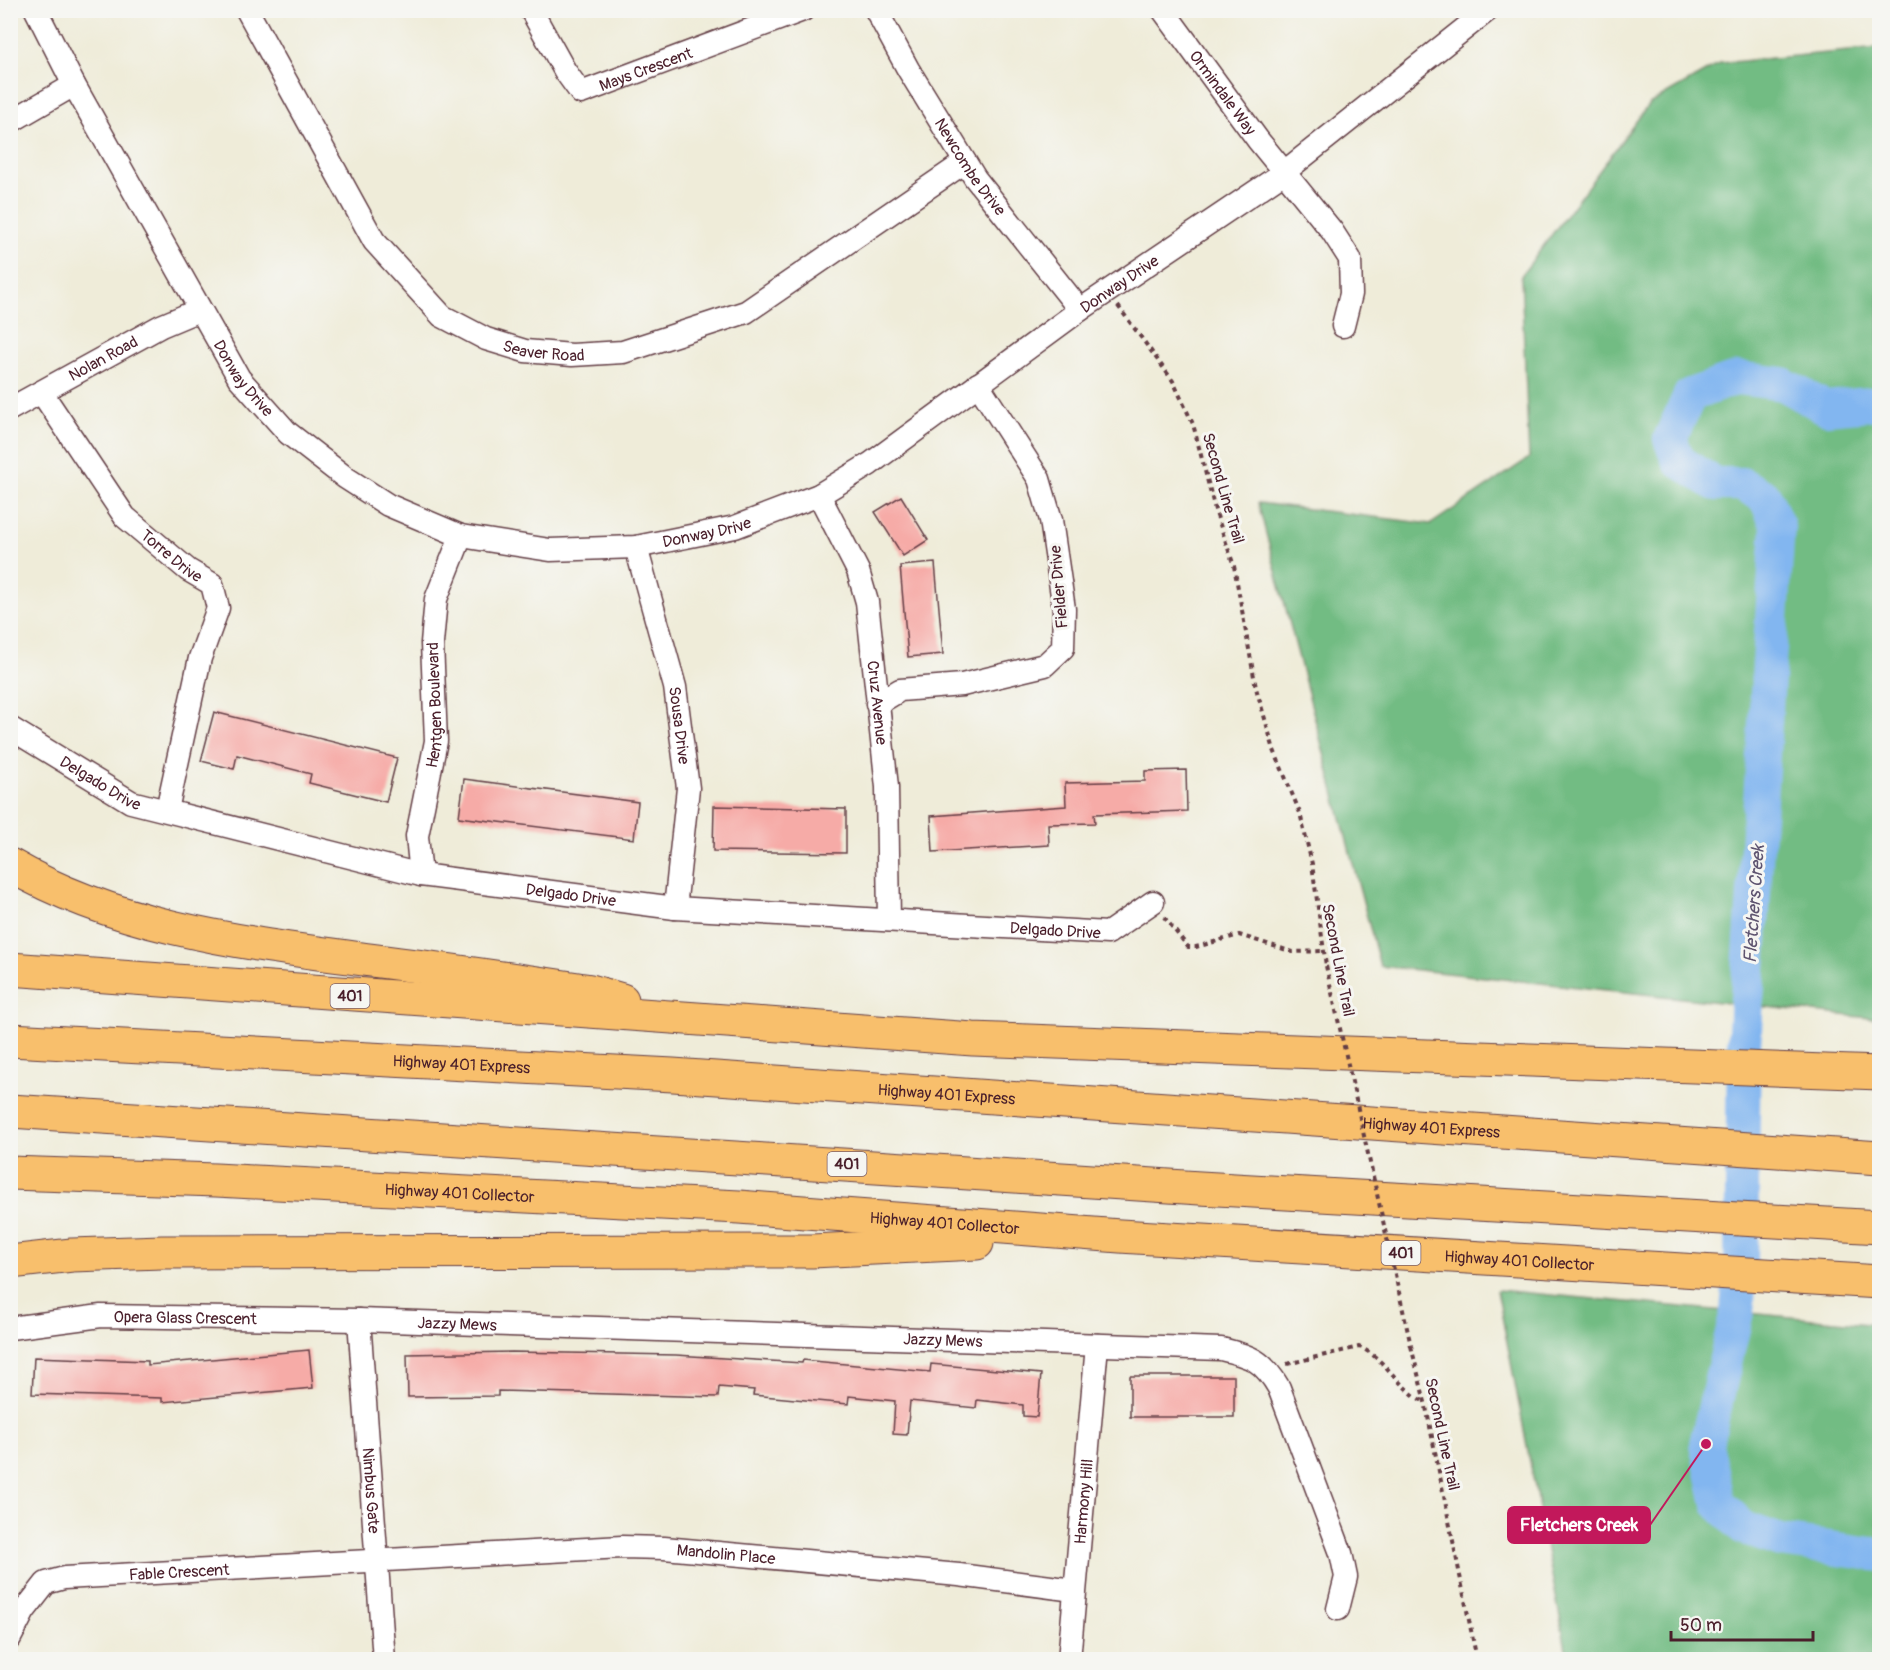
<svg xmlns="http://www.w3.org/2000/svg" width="1890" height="1670" viewBox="0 0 1890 1670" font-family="Pangolin,sans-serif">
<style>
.forest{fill:#72bc83;stroke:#5e6e57;stroke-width:1.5}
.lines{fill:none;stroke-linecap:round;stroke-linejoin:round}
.river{stroke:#82b6f0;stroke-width:34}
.building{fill:#f6aba7}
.minor-casing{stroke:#633e45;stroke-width:25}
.highway-casing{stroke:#633e45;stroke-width:35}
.path{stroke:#633e45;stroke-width:4;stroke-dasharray:4.5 4.5;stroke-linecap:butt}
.minor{stroke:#fff;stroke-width:22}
.highway{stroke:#f8bf6c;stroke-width:33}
.path-bridge{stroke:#633e45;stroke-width:4;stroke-dasharray:4.5 4.5;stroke-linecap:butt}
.labels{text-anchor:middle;stroke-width:6;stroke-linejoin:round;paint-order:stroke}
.shield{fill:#f6f6f2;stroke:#7e6067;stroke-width:1.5}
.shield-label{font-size:15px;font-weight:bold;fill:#4a1f2b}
.street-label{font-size:16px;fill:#4a1f2b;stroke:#f6f6f2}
.water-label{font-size:18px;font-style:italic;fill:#5e5470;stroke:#f6f6f2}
.leader{fill:none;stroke:#c2185b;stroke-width:2}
.callout-dot{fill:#c2185b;stroke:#f6f6f2;stroke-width:2}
.callout{fill:#c2185b;stroke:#c2185b;stroke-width:2}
.callout-label{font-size:18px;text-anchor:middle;font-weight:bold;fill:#fff}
</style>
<rect width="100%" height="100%" fill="#f6f6f2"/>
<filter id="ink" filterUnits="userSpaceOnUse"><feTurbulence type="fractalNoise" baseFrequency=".0167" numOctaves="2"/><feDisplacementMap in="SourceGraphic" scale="12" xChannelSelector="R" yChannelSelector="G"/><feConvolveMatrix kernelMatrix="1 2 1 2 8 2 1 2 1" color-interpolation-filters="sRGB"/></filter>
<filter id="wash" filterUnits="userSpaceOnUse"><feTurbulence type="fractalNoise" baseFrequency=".008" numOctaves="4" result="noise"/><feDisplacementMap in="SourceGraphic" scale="24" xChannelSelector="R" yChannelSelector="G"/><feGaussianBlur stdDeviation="1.35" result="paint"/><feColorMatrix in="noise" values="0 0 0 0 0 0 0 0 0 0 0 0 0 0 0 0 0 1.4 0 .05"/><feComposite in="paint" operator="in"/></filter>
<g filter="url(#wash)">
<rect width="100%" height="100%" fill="#efecd9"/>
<!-- forest -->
<g class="forest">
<path d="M1879,48V1019L1380,966L1258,503L1431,524L1529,458L1521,276L1649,104L1721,63Z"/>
<path d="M1497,1290L1879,1325V1659H1568Z"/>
</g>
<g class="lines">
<!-- river -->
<path class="river" d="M1880,403L1826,408L1783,384L1738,378L1690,395L1670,439L1679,461L1715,484H1742L1765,497L1778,526L1744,1046L1741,1263L1737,1312L1706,1444L1719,1504L1744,1528L1780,1541L1880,1555"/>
</g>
<g id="blocks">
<!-- building -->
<g class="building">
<path d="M901,496L928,540L903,556L875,512Z"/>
<path d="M935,563L943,654L908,657L900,566Z"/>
<path d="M214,712L397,758L386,802L309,783L311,774L237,755L234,769L201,761Z"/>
<path d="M1186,770L1187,811L1094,814L1095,823L1048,824L1049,845L933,852L931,816L1066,806L1065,783L1145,781V771Z"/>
<path d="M464,779L638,802L634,839L459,817Z"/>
<path d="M714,806L846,809V853L713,851Z"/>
<path d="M309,1350L313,1388L162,1402V1398L32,1394L34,1357L148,1361V1365Z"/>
<path d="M512,1352L676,1355L802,1363L803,1360L930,1372L931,1364L1041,1374L1037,1417L1023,1416V1405L977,1400L976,1408L910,1401L907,1435L893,1434L895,1401L849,1396L848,1404L753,1395L754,1390L719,1387L718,1397L498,1391V1396L408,1397L407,1354Z"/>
<rect x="1130" y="1376" width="104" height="41"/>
</g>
</g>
</g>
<g filter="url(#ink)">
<use href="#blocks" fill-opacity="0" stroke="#633e45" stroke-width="1.5"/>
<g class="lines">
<!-- minor casing -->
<g class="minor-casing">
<g id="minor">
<path id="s1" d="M36,10L74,85L239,378L288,433L346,478L388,505L461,536L550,550L636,547L735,527L819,495L870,464L1080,310L1283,173L1488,10"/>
<path id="s2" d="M247,10L374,241L442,316L486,339L525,351L572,355L623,352L746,312L965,162"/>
<path id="s3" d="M531,10L565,71L581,93L803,10"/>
<path id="s4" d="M876,10L908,69L975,178L1080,310"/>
<path id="s5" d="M1163,10L1258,140L1332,231L1350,259L1351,294L1343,326"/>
<path d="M10,122L74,85"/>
<path id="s6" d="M42,393L125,517L188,570L212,584L218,608L200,658L167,810"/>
<path id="s7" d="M10,409L161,326L199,310"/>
<path id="s8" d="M819,495L858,571L867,602L887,787L889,920"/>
<path id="s9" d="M636,547L675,687L688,788L675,908"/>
<path d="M877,704L900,690L962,685L1045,665L1063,648L1064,609L1051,520L1039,479L978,384"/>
<path id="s10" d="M10,728L131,802L421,875L675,908L1108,933L1153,902"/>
<path id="s11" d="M421,875L417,836L436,741L432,643L436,599L461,536"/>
<path id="s12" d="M359,1320L384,1660"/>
<path id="s13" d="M10,1328L101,1316L359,1320L1221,1349C1251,1356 1263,1360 1279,1388L1341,1553L1346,1577L1338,1609"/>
<path id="s14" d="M10,1638L24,1611L46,1583L64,1578L622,1547L664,1548L959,1575L1074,1590"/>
<path id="s15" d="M1069,1660L1097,1345"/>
</g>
</g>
<!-- highway casing -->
<g class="highway-casing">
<g id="highway">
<path d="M10,865C120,929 246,943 370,960C444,969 517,980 591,991L622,1000"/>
<path d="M10,969L973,1039L1880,1073"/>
<path id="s16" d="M10,1040L673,1075L1880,1158"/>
<path d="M10,1111L1200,1188L1880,1227"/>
<path id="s17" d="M10,1173L216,1180L739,1207L1120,1236L1880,1282"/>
<path d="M10,1262L72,1255L162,1252L812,1251L977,1243"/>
</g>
</g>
<!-- path -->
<g class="path">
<path d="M1118,306L1173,381L1193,424L1215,510L1234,566L1256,688L1274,750L1300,813L1312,864L1326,966"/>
<path d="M1164,917L1188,947H1196L1239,935L1293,952L1324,951"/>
<path d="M1411,1346L1425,1402L1477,1660"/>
<path d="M1287,1364L1359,1347C1386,1358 1398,1389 1425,1402"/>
</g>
<!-- minor -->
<use href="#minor" class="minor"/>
<!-- highway -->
<use href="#highway" class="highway"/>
<!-- path-bridge -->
<path class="path-bridge" d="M1326,966L1411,1346"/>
</g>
</g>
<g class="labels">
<!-- shield labels -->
<g class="shield">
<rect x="330.5" y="984" width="39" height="24" rx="4.5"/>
<rect x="827.5" y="1152" width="39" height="24" rx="4.5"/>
<rect x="1381.5" y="1241" width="39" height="24" rx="4.5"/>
</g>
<g class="shield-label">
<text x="350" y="1001">401</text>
<text x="847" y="1169">401</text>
<text x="1401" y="1258">401</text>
</g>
<!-- street labels -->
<g class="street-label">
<text dy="6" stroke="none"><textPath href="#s3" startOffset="166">Mays Crescent</textPath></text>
<text dy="6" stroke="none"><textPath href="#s5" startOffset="102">Ormindale Way</textPath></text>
<text dy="6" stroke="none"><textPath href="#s4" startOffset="183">Newcombe Drive</textPath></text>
<text dy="6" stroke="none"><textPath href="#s1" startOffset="1431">Donway Drive</textPath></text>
<text dy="6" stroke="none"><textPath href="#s2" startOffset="474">Seaver Road</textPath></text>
<text dy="6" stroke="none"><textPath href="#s7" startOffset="106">Nolan Road</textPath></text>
<text dy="6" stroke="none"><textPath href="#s1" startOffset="423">Donway Drive</textPath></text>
<text transform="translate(1224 488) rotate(74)" y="6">Second Line Trail</text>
<text dy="6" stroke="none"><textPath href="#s1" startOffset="945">Donway Drive</textPath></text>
<text dy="6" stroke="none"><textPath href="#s6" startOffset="210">Torre Drive</textPath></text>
<text transform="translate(1058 587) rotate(-95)" y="6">Fielder Drive</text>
<text dy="6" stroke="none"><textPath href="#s8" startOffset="219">Cruz Avenue</textPath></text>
<text dy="6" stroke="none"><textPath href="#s11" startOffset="172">Hentgen Boulevard</textPath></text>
<text dy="6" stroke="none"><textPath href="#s9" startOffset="184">Sousa Drive</textPath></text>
<text dy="6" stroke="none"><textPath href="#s10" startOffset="106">Delgado Drive</textPath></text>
<text dy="6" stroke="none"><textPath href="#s10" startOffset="592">Delgado Drive</textPath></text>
<text dy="6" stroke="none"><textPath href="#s10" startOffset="1078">Delgado Drive</textPath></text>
<text transform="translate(1339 960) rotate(79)" y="6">Second Line Trail</text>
<text dy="6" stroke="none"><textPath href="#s16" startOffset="452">Highway 401 Express</textPath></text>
<text dy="6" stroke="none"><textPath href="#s16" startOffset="938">Highway 401 Express</textPath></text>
<text dy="6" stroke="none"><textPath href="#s16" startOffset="1424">Highway 401 Express</textPath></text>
<text dy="6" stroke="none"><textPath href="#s17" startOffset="450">Highway 401 Collector</textPath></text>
<text dy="6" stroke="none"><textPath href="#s17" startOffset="936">Highway 401 Collector</textPath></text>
<text dy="6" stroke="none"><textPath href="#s17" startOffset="1512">Highway 401 Collector</textPath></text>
<text dy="6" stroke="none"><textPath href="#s13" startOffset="176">Opera Glass Crescent</textPath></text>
<text dy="6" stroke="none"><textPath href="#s13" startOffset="448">Jazzy Mews</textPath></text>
<text dy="6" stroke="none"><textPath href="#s13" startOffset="934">Jazzy Mews</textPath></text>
<text transform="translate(1443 1434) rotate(78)" y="6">Second Line Trail</text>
<text dy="6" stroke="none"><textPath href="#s12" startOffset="171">Nimbus Gate</textPath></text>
<text dy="6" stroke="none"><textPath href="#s15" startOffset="159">Harmony Hill</textPath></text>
<text dy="6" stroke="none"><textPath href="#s14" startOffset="748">Mandolin Place</textPath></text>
<text dy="6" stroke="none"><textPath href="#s14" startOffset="200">Fable Crescent</textPath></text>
</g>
<!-- water labels -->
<g class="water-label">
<text transform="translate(1754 904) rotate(-86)" y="6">Fletchers Creek</text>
</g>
</g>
<!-- callouts -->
<path class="leader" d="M1706 1444L1650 1525"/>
<circle class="callout-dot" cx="1706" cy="1444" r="6"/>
<rect class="callout" x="1508" y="1507" width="142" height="36" rx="6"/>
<g class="callout-label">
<text x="1579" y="1531">Fletchers Creek</text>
</g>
<!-- margin -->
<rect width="1890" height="1670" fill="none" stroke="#f6f6f2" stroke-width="36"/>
<!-- scale -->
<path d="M1671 1631v9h142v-9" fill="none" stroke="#4a1f2b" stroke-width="3"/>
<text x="1680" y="1631" font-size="18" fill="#4a1f2b" stroke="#f6f6f2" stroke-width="4.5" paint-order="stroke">50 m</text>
</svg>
